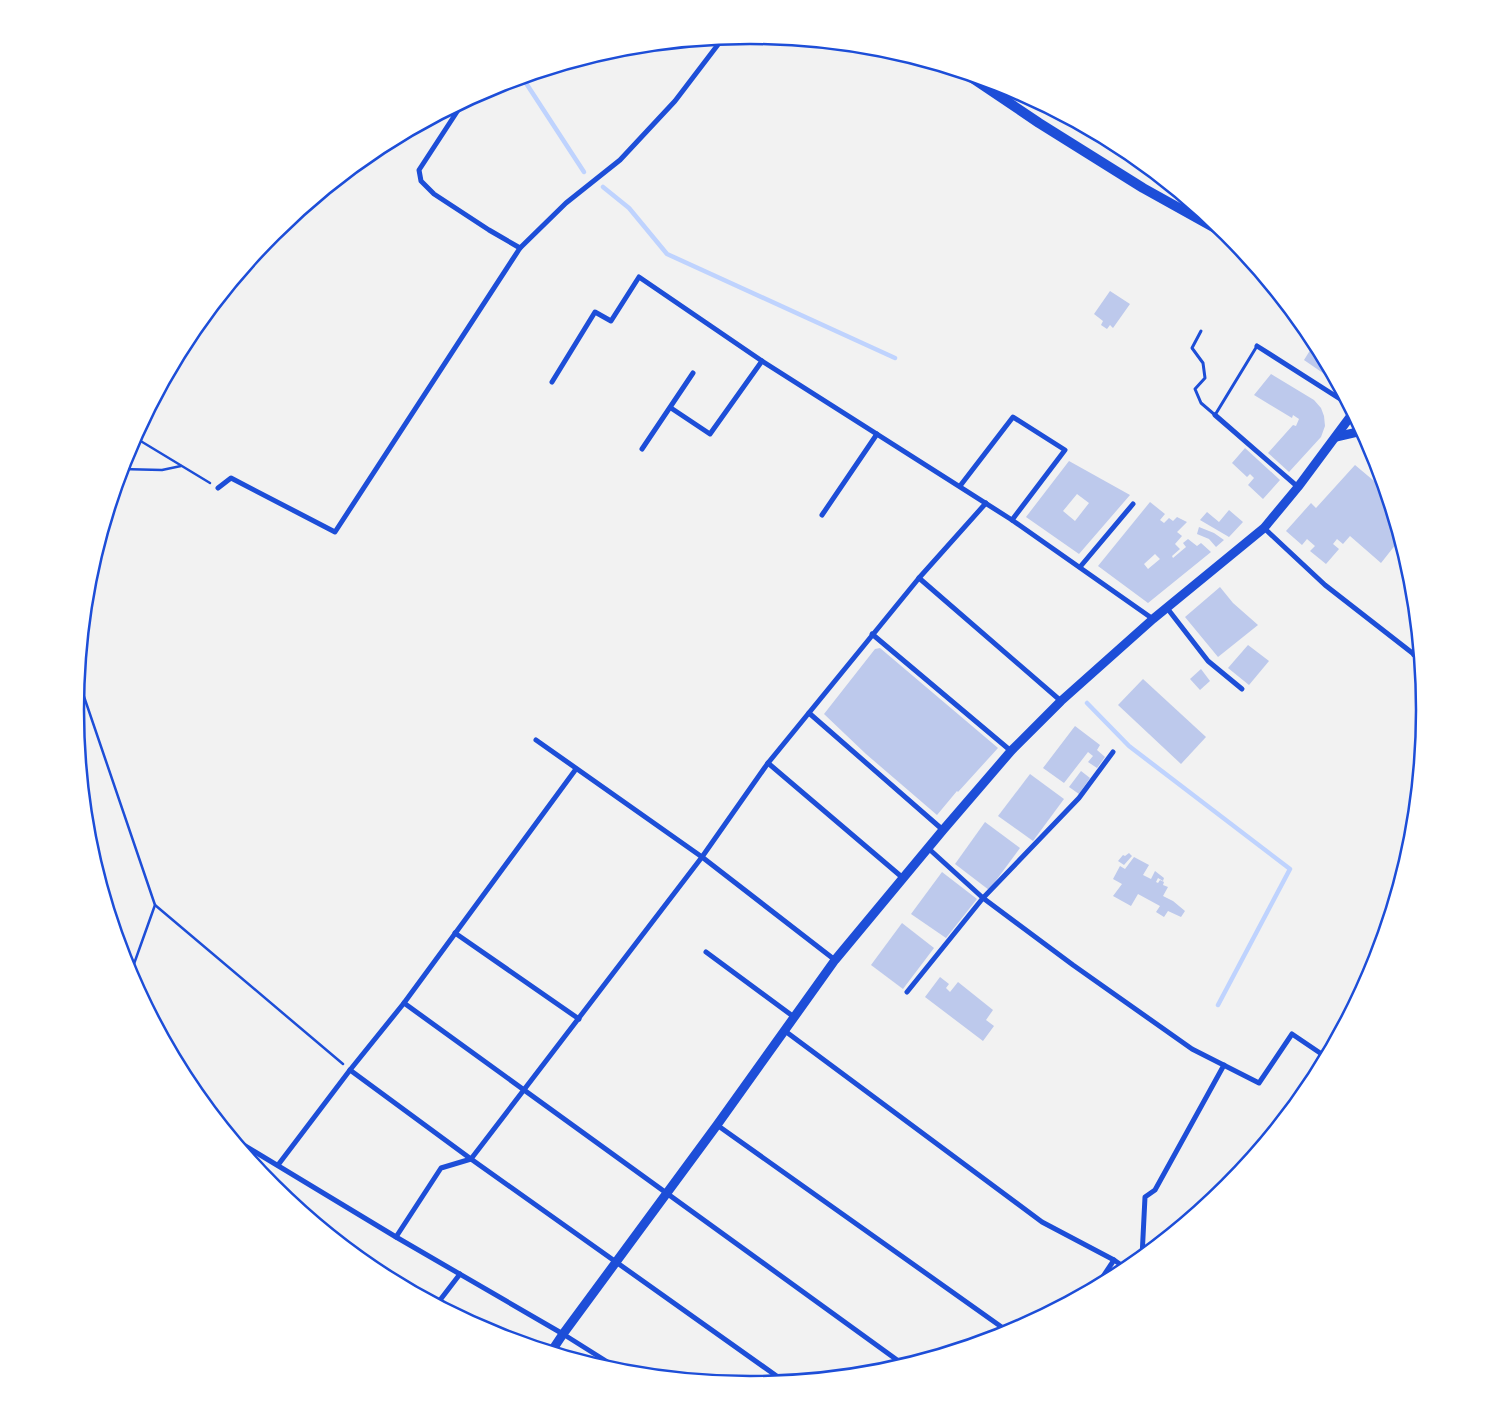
<svg xmlns="http://www.w3.org/2000/svg" width="1500" height="1420" viewBox="0 0 1500 1420" font-family="Cabin,sans-serif">
<style>
.lines{fill:none;stroke-linecap:round;stroke-linejoin:round}
.stream{stroke:#bfd3fe;stroke-width:4.5}
.building{fill:#bdc9ec;fill-rule:evenodd}
.path{stroke:#1d4ed8;stroke-width:2.5}
.service{stroke:#1d4ed8;stroke-width:3}
.minor{stroke:#1d4ed8;stroke-width:5}
.secondary{stroke:#1d4ed8;stroke-width:9}
.primary{stroke:#1d4ed8;stroke-width:10}
.rim{fill:none;stroke:#1d4ed8;stroke-width:2.5}
</style>
<rect width="100%" height="100%" fill="#f2f2f2"/>
<g class="lines">
<!-- stream -->
<g class="stream">
<path d="M522,77L584,172"/>
<path d="M603,187L629,208L667,254L895,358"/>
<path d="M1087,703L1129,746L1290,869L1218,1005"/>
</g>
</g>
<!-- building -->
<g class="building">
<path d="M1110,291L1130,304L1113,328L1110,325L1107,329L1101,325L1103,321L1094,314Z"/>
<path d="M1307,330L1311,335L1336,382L1304,360L1314,344L1303,337Z"/>
<path d="M1271,374L1314,400L1321,408L1324,416L1325,426L1321,437L1289,472L1268,453L1293,425L1296,426L1299,419L1293,415L1292,418L1254,395Z"/>
<path d="M1245,448L1280,480L1263,499L1248,485L1254,478L1250,474L1247,477L1232,463Z"/>
<path d="M1069,461L1130,495L1079,554L1026,517ZM1077,494L1089,503L1075,521L1063,511Z"/>
<path d="M1355,465L1386,491L1400,539L1381,563L1350,536L1343,544L1337,539L1333,544L1339,549L1326,564L1310,551L1315,546L1307,539L1302,545L1286,531L1311,503L1316,508Z"/>
<path d="M1150,502L1165,514L1160,520L1164,523L1169,518L1173,521L1177,517L1187,522L1177,532L1182,536L1175,544L1180,549L1172,556L1173,558L1186,547L1183,543L1188,539L1197,546L1201,543L1211,552L1148,603L1098,566ZM1155,554L1160,559L1148,569L1144,564Z"/>
<path d="M1229,510L1243,522L1229,537L1200,520L1207,512L1219,522Z"/>
<path d="M1199,527L1214,533L1224,540L1216,547L1209,539L1197,534Z"/>
<path d="M1220,587L1233,603L1258,625L1218,657L1185,617Z"/>
<path d="M1248,645L1269,661L1249,685L1228,668Z"/>
<path d="M880,648L998,748L958,792L957,791L937,815L866,754L824,714L875,649Z"/>
<path d="M1201,669L1210,681L1200,690L1190,679Z"/>
<path d="M1143,679L1206,737L1181,764L1118,705Z"/>
<path d="M1075,726L1100,745L1097,750L1105,757L1097,768L1088,762L1093,756L1088,752L1064,783L1043,768Z"/>
<path d="M1081,771L1090,778L1079,794L1069,787Z"/>
<path d="M1030,774L1064,799L1033,841L998,816Z"/>
<path d="M985,822L1020,848L989,890L955,864Z"/>
<path d="M1129,853L1132,856L1124,865L1118,861L1123,855L1125,856Z"/>
<path d="M1134,857L1149,865L1143,875L1151,879L1155,871L1164,878L1163,881L1158,878L1156,882L1158,883L1160,880L1164,882L1163,885L1168,887L1163,896L1173,901L1185,911L1181,917L1168,911L1164,917L1156,912L1160,906L1138,894L1131,906L1113,896L1122,884L1113,879L1120,866L1125,869Z"/>
<path d="M942,872L977,899L946,938L911,914Z"/>
<path d="M902,923L934,948L903,989L871,965Z"/>
<path d="M940,977L949,984L946,988L950,992L958,982L993,1010L986,1020L994,1026L983,1041L925,997Z"/>
</g>
<g class="lines">
<!-- path -->
<g class="path">
<path d="M134,437L210,483"/>
<path d="M121,469L162,470L181,466"/>
<path d="M103,529L114,510L120,487L117,482"/>
<path d="M78,679L155,905L130,975"/>
<path d="M155,905L343,1064"/>
</g>
<!-- service -->
<g class="service">
<path d="M1201,331L1192,348L1203,363L1205,378L1195,389L1201,403L1215,415"/>
<path d="M1215,415L1257,346"/>
</g>
<!-- minor -->
<g class="minor">
<path d="M464,101L419,170L421,181L434,194L489,230L520,248"/>
<path d="M1257,346L1348,404"/>
<path d="M552,382L595,312L611,321L639,277L762,361L1012,520L1153,619"/>
<path d="M671,408L710,434L762,361"/>
<path d="M1215,415L1298,487"/>
<path d="M642,449L693,373"/>
<path d="M960,486L1013,417L1065,450L1012,520"/>
<path d="M218,488L231,478L335,532L520,248L566,203L620,160L675,101L723,38"/>
<path d="M822,515L877,434"/>
<path d="M1264,528L1325,585L1420,659"/>
<path d="M1080,567L1133,504"/>
<path d="M919,578L1061,701"/>
<path d="M1167,608L1208,661L1242,689"/>
<path d="M872,634L1011,751"/>
<path d="M1414,655L1419,647"/>
<path d="M809,713L943,830"/>
<path d="M536,740L702,857L835,960"/>
<path d="M768,763L903,878"/>
<path d="M928,848L983,898L1073,965L1192,1049L1259,1083L1292,1034L1326,1057"/>
<path d="M455,933L579,1019"/>
<path d="M706,952L794,1017"/>
<path d="M907,992L983,898L1079,798L1113,752"/>
<path d="M404,1003L904,1365"/>
<path d="M785,1031L1042,1222L1114,1260L1127,1269"/>
<path d="M350,1070L471,1159L785,1382"/>
<path d="M717,1125L1010,1333"/>
<path d="M232,1138L396,1237L563,1334L625,1373"/>
<path d="M278,1165L350,1070L404,1003L576,769"/>
<path d="M396,1237L441,1168L471,1159L702,857L768,763L919,578L986,503"/>
<path d="M1142,1257L1145,1197L1155,1190L1224,1065"/>
<path d="M1096,1287L1114,1260"/>
<path d="M437,1304L460,1274"/>
</g>
<!-- secondary -->
<g class="secondary">
<path d="M1336,437L1362,431"/>
<path d="M551,1352L563,1334L717,1125L835,960L943,830L1011,751L1061,701L1153,619L1264,528L1298,487L1353,413"/>
</g>
<!-- primary -->
<path class="primary" d="M965,73L1039,123L1143,188L1231,237"/>
</g>
<!-- crop -->
<path d="M0 0H1500V1420H0ZM84 710a666 666 0 1 1 1332 0a666 666 0 1 1-1332 0Z" fill="#fff" fill-rule="evenodd"/>
<path class="rim" d="M84 710a666 666 0 1 1 1332 0a666 666 0 1 1-1332 0Z"/>
</svg>
